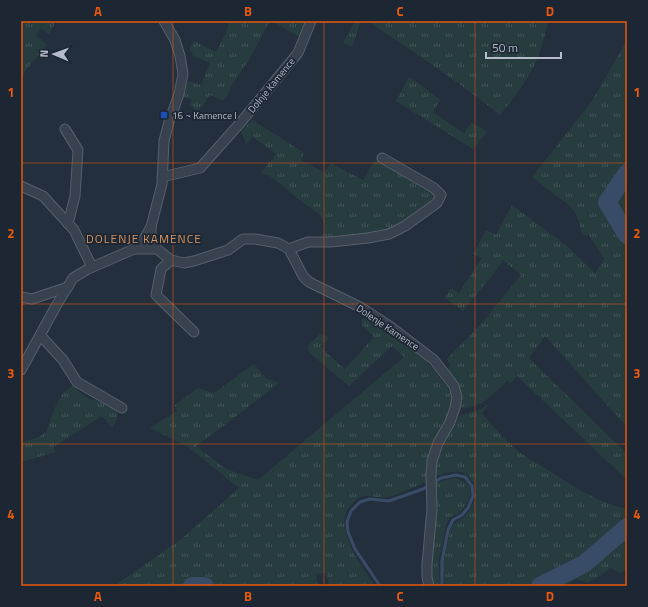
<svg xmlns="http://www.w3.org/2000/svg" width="648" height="607" viewBox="0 0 648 607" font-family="'Titillium Web',sans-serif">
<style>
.grass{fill:url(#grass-tufts)}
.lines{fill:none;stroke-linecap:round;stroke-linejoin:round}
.stream{stroke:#394c67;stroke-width:3}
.river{stroke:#394c67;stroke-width:18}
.street-casing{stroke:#565f6c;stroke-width:11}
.street{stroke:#38414e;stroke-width:9}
.grid{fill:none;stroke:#e8590c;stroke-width:1;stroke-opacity:0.55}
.transit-dot{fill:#1a4fb4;stroke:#1d2633;stroke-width:1.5}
.labels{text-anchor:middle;stroke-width:3.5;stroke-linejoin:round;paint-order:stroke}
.street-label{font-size:10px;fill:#b4bcc9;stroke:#1d2633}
.poi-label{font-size:10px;fill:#b4bcc9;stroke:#1d2633;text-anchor:start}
.quarter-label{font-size:12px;letter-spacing:1px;fill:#d59563;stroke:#1d2633}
.neatline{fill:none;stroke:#e8590c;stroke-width:1.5}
.grid-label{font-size:13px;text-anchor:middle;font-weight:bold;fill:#e8590c}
</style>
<defs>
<pattern id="grass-tufts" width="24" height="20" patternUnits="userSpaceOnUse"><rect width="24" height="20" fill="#263c3f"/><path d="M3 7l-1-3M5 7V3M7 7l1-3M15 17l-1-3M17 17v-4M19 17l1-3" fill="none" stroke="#435659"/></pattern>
</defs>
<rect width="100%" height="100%" fill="#242f3e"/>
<!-- grass -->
<g class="grass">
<path d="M21,21H50L55,24L49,34L41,28L36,35L47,45L26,70L21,79Z"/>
<path d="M229,21H270L249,60L232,85L227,96L223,101L210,95L198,112L189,105L192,100L183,97L188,81L201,85L210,63L193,56L190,48L194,41L216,52L226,33Z"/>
<path d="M272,21H308L300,37Z"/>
<path d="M355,21H361L352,47L343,43Z"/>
<path d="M367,21H548C545,36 541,52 534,66C525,84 513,99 500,115C458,81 412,51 367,21Z"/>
<path d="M627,40V219L624,224L627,226V427L545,336L529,358L627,454V480L517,376L510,384L508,380C495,392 482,409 461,408V398L447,372L450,365L447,359L480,325L521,275L503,260L495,272L463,311L445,298L451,288L459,293L482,258L473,254L486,230L496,235L512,205L567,246L595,273L604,259L589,235H585L581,231L580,225L576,214L568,204L555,195L532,177L592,101Z"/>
<path d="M409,77L417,82L440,100L433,112L464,133L472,122L487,132L473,149L396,101Z"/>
<path d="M253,120L304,153L301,160L324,172L331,163L363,180L374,161H380L434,192L436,200L426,208L387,232L368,236L320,239L325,231V226L323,220L319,214L298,199L283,186L270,176L261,173L276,154L253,137L246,144L241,131Z"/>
<path d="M365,316L390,332L418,353L433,369L446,386L452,397V401L449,413L436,438L428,481C415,486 401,494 388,497C379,499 367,493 358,498C355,500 353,503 351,505C331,526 362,568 376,586H324L329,585L326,573L316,574L318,586H219C208,582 197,581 185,586H114L180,540L239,488L187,446L150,428L177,411L175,405L198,388L214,393L254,364L267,379L279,383L230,421L196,446L226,469L258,480L404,357L392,346L349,386L311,354L307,347L321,333L329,338L321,346L331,357L345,369L374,337L362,325V320Z"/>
<path d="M73,385C77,389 82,395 87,398C97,402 123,403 117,419C116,422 113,425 112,428L102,416L53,447L56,452L21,462V442H23L39,437L46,432L55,408L63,393Z"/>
<path d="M488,405L482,413C492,426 504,439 517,450C525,457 534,461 543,467C568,483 597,503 627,509V567L621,573L610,568L600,576L588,583L575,579L567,586H472C463,584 454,586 445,586C444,579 443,571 443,564C444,557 448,538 450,531C454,520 458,523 465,516C476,505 481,486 467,475C458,468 445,473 435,477C436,472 436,467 437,462C441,445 450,430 459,416L481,409Z"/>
<path d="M455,478L463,481L469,486L470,496L464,508L459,513L450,517L446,525L443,542L438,563L440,586H430L435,483L445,480Z"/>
</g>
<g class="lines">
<!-- stream -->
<path class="stream" d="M380,586L355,549L348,532L347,522L351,511L360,502L370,499L389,501L423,489L441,478L456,475L465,477L472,486L473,496L468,508L462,515L453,520L448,530L442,561V585L443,586"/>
<!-- river -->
<g class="river">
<path d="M627,173L607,202L627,235"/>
<path d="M192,586H205"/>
<path d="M540,586L584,564L627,527"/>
</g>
<!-- street casing -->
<g class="street-casing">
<g id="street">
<path d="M164,21L175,40L180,56L183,74L179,94L169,122L164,141L163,162L162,184L151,227V238L157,249L171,260L184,263L194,261L228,250L243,239H255L278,243L289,249L303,276L309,282L362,308L391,327L434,360L454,386L457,397L455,408L450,422L438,443L432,461L431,476L432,509L427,564V577L429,586"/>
<path d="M65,129L78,150L75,196L68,224"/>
<path d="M162,177L200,168L241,122L298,53L311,21"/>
<path d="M21,186L43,196L74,230L92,267"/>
<path d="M134,249H157"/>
<path d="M289,249L308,242H331L368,238L389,234L405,226L437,203L441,195L434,188L382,158"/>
<path d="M171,260L161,269L156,295L194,332"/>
<path d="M21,297L32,299L68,287"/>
<path d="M40,335L63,360L77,382L122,408"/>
<path d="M21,370L56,306L73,278L88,269L134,249L144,239L151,227"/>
</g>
</g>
<!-- street -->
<use href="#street" class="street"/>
</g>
<!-- grid -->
<path class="grid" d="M173,21V586M324,21V586M475,21V586M21,163H627M21,304H627M21,444H627"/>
<!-- markers -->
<rect class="transit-dot" x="160" y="111" width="8" height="8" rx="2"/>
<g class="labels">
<!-- street labels -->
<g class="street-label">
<text transform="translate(271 85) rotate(-51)" y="4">Dolnje Kamence</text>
<text transform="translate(388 327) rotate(34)" y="4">Dolenje Kamence</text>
</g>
<!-- poi labels -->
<g class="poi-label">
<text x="172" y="119">16 ~ Kamence I</text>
</g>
<!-- quarter labels -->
<g class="quarter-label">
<text x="144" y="243">DOLENJE KAMENCE</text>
</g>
</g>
<!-- border -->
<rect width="648" height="607" fill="none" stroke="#1d2633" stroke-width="44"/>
<!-- north arrow -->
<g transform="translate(54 54) rotate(272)" stroke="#1d2633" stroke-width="3" paint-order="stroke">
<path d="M0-3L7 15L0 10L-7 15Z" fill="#b4bcc9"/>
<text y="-6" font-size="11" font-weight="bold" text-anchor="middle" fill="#b4bcc9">N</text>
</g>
<!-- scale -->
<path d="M486 52v6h75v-6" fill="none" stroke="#b4bcc9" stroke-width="2"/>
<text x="492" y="52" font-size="12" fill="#b4bcc9" stroke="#1d2633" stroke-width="3" paint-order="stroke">50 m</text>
<rect x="22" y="22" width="604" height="563" class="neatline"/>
<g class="grid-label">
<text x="98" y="16">A</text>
<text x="248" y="16">B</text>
<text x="400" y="16">C</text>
<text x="550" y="16">D</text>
<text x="11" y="97">1</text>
<text x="637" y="97">1</text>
<text x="11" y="238">2</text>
<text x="637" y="238">2</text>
<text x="11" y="378">3</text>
<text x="637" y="378">3</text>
<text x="11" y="519">4</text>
<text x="637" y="519">4</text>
<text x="98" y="601">A</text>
<text x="248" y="601">B</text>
<text x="400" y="601">C</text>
<text x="550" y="601">D</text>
</g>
</svg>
